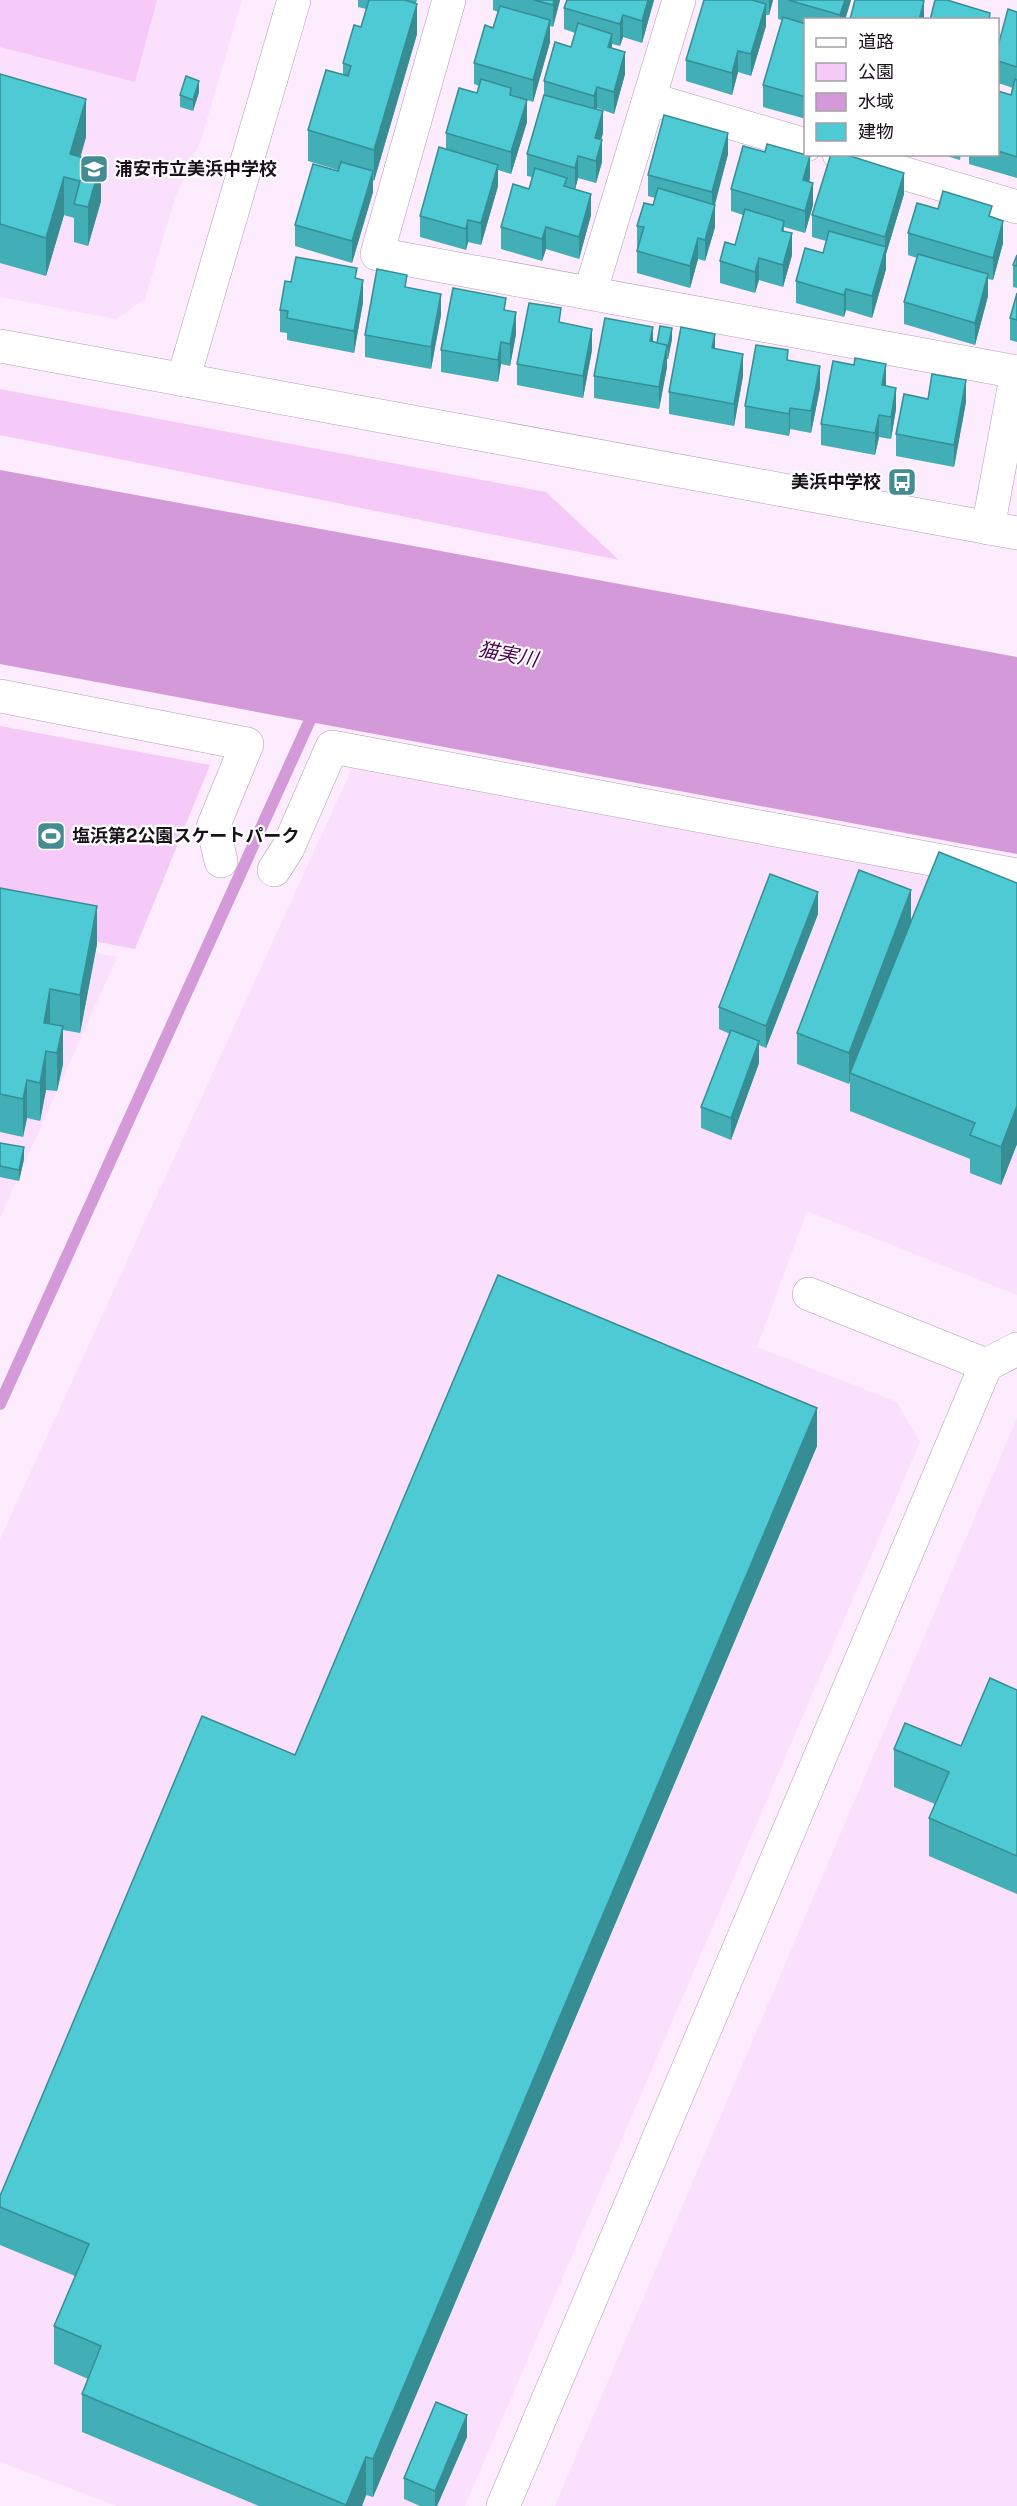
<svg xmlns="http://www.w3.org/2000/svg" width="1017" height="2506" viewBox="0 0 1017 2506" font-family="'Public Sans','Noto Sans JP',sans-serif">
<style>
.built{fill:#fbe0fd}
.green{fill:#f5c9f8}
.water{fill:#d499d9}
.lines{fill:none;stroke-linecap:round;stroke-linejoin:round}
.stream{stroke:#d499d9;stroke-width:12}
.pedestrian-casing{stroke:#b29eb4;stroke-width:34}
.minor-casing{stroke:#b29eb4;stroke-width:34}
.tertiary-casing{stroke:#b29eb4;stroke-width:34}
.pedestrian{stroke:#fff;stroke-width:33}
.minor{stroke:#fff;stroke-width:33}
.tertiary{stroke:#fff;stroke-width:33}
.wall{fill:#42aeb6}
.shaded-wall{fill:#368d94}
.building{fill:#4dcad4;stroke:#368d94;stroke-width:1.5}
.labels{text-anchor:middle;stroke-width:4.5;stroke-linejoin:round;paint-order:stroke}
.poi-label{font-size:18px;font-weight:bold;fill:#181119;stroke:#fff;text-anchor:start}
.water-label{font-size:20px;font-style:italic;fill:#490050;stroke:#fff}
</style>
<rect width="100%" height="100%" fill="#fdebfe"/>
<!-- built -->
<g class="built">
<path d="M0,0H242L201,140L175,198L145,299L116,319L0,297Z"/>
<path d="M352,768L1017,892V1295L807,1211L757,1347L897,1402L920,1442L465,2506H117L0,2462V1539Z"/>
<path d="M0,935L117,957L0,1218Z"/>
<path d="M1017,1418V2506H555Z"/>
</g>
<!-- green -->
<g class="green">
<path d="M0,0H157L135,82L0,47Z"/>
<path d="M0,389L546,492L619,560L0,435Z"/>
<path d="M0,726L210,765L135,949L0,923Z"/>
</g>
<!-- water -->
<path class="water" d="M0,470L1017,657V854L0,664Z"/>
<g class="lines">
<!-- stream -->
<path class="stream" d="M0,1404L315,709"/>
<!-- pedestrian casing -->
<g class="pedestrian-casing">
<g id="pedestrian">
<path d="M0,696L247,744L213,827L221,861"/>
<path d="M274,870L288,848L332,747L1017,875"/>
</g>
</g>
<!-- minor casing -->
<g class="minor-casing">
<g id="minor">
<path d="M449,0L377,254L1017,372"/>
<path d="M650,99L806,145"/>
<path d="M839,154L1017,207"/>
<path d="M590,293L679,0"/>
<path d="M988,528L1017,372"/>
<path d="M809,1294L986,1365L1017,1349"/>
<path d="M503,2506L986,1365"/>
</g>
</g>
<!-- tertiary casing -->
<g class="tertiary-casing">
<g id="tertiary">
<path d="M0,346L1017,533"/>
<path d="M183,380L294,0"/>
</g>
</g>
<!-- pedestrian -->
<use href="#pedestrian" class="pedestrian"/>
<!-- minor -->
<use href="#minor" class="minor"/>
<!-- tertiary -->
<use href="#tertiary" class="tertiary"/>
</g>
<!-- wall -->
<g class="wall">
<path d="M358,0H417L416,3L417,34L374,181L373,180V192L352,263L295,246V225L338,170L308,161V130L343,75V63L361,27L366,9L358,7Z"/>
<path d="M493,0H560L553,27L550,26V42L533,102L527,100V122L511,174L498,170V186L481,245L468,242L466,250L420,237V216L446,149V133L477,93L479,86L474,84V63L493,28L498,12L493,10Z"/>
<path d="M567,0H654L642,43L623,37L620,46L612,44V48L625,74L614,114L597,108L603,133L601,140L602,162L596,183L578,178L575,189L591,215L579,259L546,249L542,261L501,249V227L529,189L532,177L527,176V154L544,96V81L571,47L575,33L564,29V8Z"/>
<path d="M704,0H773L769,15H766V26L751,76L738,72L732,95L686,81V60Z"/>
<path d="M778,0H851L845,20H806V119L763,107V85L782,20L778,19Z"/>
<path d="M1017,12V178L969,164V154H998V91L1011,95L1013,88L998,83V46Z"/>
<path d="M0,74L86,137L80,157L101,201L88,246L74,242V218L64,215L46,276L0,263Z"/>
<path d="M199,92L193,111L180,107V95Z"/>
<path d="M728,154L715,205V227L705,261L698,259L690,288L637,273V226L653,205L655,198L648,196V175Z"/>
<path d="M940,154H961L960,160Z"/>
<path d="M810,178L809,182L813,205L805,233L784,227V231L792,255L783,287L759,280L755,293L720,283V261L735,245L743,215L731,211V189Z"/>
<path d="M904,194L886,254V269L872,318L846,310L844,317L796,303V281L823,253L826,241L812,237V215Z"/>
<path d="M938,209L992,217L1003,243L993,280L988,279V296L975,345L904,324V302L917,258L908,255V233Z"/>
<path d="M1017,255V288L1013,287V265Z"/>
<path d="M357,279L363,302L354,353L287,340V333L280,332V310L291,282Z"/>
<path d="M407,287L441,315L431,369L365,357V335Z"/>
<path d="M1017,293V342L1010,340V318Z"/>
<path d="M561,323L592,350L583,398L517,385V364Z"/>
<path d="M516,334L510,366L501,364L498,382L441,372V350Z"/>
<path d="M672,339L668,359H667V367L659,409L594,398V376L653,342L657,343Z"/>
<path d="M715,349L743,376L734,426L669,414V392Z"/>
<path d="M886,386L896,409L891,439L879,437L875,455L821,445V424Z"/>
<path d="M820,388L811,433L790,429L789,436L745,428V406Z"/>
<path d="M928,399L966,402L954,467L896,456V434Z"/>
<path d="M1017,883V1144L1001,1185L970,1173V1159L850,1111V1080L849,1084L797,1064V1033L911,920Z"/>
<path d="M0,888L97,944L80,1033L63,1030V1064L57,1091L46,1090L40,1121L27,1118L23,1137L0,1132Z"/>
<path d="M818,914L766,1048L759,1045V1063L731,1140L701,1128V1107L730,1034L719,1029V1007Z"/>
<path d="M0,1143L24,1159L19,1181L0,1177Z"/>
<path d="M817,1446L373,2497L366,2495L362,2506H259L82,2432V2394L88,2379L54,2364V2326L75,2276L0,2245V2196L295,1755Z"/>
<path d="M1017,1690V1894L929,1856V1818L935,1804L894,1787V1749L961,1746Z"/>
<path d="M467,2437L437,2506H420L404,2499V2478Z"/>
</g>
<!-- shaded-wall -->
<g class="shaded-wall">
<path d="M554,0H560L553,27V5Z"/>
<path d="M648,0H654L642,43V21Z"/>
<path d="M769,0H773L769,15Z"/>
<path d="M845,0H851L845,20H840V15Z"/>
<path d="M924,1V20H919Z"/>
<path d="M417,4V34L374,181V150Z"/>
<path d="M766,4V26L751,76V54Z"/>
<path d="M623,15V37L620,46V24Z"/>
<path d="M550,20V42L533,102V80Z"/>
<path d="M612,34V56L608,47Z"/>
<path d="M738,51V72L732,95V73Z"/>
<path d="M625,52V74L614,114V92Z"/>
<path d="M199,81V92L193,111V100Z"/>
<path d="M597,87V108L594,118V96Z"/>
<path d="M86,99V137L74,180L70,154Z"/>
<path d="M527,100V122L511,174V152Z"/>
<path d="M603,111V133L595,160V138Z"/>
<path d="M728,133V154L712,214V192Z"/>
<path d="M602,140V162L596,183V161Z"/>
<path d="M578,156V178L575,190V168Z"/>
<path d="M810,156V178L803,202V180Z"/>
<path d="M101,163V201L88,246V207Z"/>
<path d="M498,165V186L481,245V223Z"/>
<path d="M373,171V192L352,263V241Z"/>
<path d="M904,173V194L886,254V269L872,318V296L885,253V237Z"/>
<path d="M64,177V215L46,276V238Z"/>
<path d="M813,183V205L805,233V211Z"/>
<path d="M591,194V215L579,259V237Z"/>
<path d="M715,205V227L705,261V240Z"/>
<path d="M468,220V242L466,250V229Z"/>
<path d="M1003,221V243L993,280V258Z"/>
<path d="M546,227V249L542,261V239Z"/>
<path d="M792,233V255L783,287V265Z"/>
<path d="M698,238V259L690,288V266Z"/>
<path d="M759,258V280L755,293V272Z"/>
<path d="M988,274V296L975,345V323Z"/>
<path d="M363,280V302L354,353V331Z"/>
<path d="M846,289V310L844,317V295Z"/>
<path d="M441,294V315L431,369V347Z"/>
<path d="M516,312V334L510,366V344Z"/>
<path d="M653,327V349L650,341Z"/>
<path d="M672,328V339L668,359V348Z"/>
<path d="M592,329V350L583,398V376Z"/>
<path d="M715,334V356L712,348Z"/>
<path d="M501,342V364L498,382V360Z"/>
<path d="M667,345V367L659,409V387Z"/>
<path d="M743,354V376L734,426V404Z"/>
<path d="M886,364V386L882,385Z"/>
<path d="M820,366V388L811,433V411Z"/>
<path d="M966,380V402L954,467V445Z"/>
<path d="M896,388V409L891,439V417Z"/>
<path d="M790,408V429L789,436V414Z"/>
<path d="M879,415V437L875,455V433Z"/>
<path d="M911,890V921L850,1073V1080L849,1084V1053Z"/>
<path d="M818,892V914L766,1048V1026Z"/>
<path d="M97,906V944L80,1033V995Z"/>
<path d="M50,989V1027L44,1023Z"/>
<path d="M63,1026V1064L57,1091V1053Z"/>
<path d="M759,1041V1063L731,1140V1118Z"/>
<path d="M46,1051V1090L40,1121V1083Z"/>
<path d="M27,1080V1118L23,1137V1099Z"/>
<path d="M1017,1106V1144L1001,1185V1147Z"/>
<path d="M24,1147V1159L19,1181V1170Z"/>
<path d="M817,1408V1446L373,2497V2459Z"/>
<path d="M467,2415V2437L437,2506H435V2491Z"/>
<path d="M366,2457V2495L362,2506H346Z"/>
</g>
<!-- building -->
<g class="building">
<path d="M369,0H405L417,4L374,150L308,130L326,70L348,76L351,66L343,63L354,25L361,27Z"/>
<path d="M534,0H554L553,5Z"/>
<path d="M567,0H648L642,21L623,15L620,24L564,8Z"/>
<path d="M704,0H752L766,4L751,54L738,51L732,73L686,60Z"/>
<path d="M788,0H845L840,15Z"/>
<path d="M855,0H921L924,1L919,20H852L850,19Z"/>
<path d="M935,0H947L990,13L989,20H930Z"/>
<path d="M500,6L550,20L533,80L474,63L485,25L493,28Z"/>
<path d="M1008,9L1017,12V67L998,61V46Z"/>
<path d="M783,17L806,24V97L763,85Z"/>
<path d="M578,23L612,34L608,47L625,52L614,92L597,87L594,96L544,81L555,42L571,47Z"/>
<path d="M0,74L86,99L70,154L101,163L88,207L74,204L80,181L64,177L46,238L0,224Z"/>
<path d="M186,76L199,81L193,100L180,95Z"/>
<path d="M481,79L511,88L510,95L527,100L511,152L446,133L459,88L477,93Z"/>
<path d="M1015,79L1017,80V157L998,151V91L1011,95Z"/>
<path d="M544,95L603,111L595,138L602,140L596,161L578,156L575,168L527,154Z"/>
<path d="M664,115L728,133L712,192L648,175Z"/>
<path d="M767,144L810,156L803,180L813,183L805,211L731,189L743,146L765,152Z"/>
<path d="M439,147L498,165L481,223L468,220L466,229L420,216Z"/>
<path d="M831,154H844L904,173L885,237L812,215Z"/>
<path d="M341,162L373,171L352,241L295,225L313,164L338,171Z"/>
<path d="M535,168L567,178L564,186L591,194L579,237L546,227L542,239L501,227L513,184L529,189Z"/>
<path d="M658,188L715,205L705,240L698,238L690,266L637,251L644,227L637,226L644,203L653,205Z"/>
<path d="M943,191L992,206L989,216L1003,221L993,258L908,233L917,203L938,209Z"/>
<path d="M745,209L784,221L782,231L792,233L783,265L759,258L755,272L720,261L725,242L735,245Z"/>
<path d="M829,231L886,247L872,296L846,289L844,295L796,281L805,248L823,253Z"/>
<path d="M918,254L988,274L975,323L904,302Z"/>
<path d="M1017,255V266L1013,265Z"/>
<path d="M296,257L357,268L355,278L363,280L354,331L287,318L288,311L280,310L285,281L291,282Z"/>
<path d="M377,269L407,275L405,287L441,294L431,347L365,335Z"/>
<path d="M453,288L506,298L504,310L516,312L510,344L501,342L498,360L441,350Z"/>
<path d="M1017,293V320L1010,318Z"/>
<path d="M529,303L561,308L559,322L592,329L583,376L517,364Z"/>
<path d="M605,318L653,327L650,341L667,345L659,387L594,376Z"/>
<path d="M660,326L672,328L668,348L667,347V345L657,343Z"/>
<path d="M681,327L715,334L712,348L743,354L734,404L669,392Z"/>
<path d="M756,345L788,350L787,360L820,366L811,411L790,408L789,414L745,406Z"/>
<path d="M855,358L886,364L882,385L896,388L891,417L879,415L875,433L821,424L833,361L854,365Z"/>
<path d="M932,374L966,380L954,445L896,434L904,394L928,399Z"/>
<path d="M939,852L1017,883V1106L1001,1147L970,1135L975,1123L850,1073Z"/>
<path d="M859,870L911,890L849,1053L797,1033Z"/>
<path d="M770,874L818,892L766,1026L719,1007Z"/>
<path d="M0,888L97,906L80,995L50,989L44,1023L63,1026L57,1053L46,1051L40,1083L27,1080L23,1099L0,1094Z"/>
<path d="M731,1030L759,1041L731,1118L701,1107Z"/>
<path d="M0,1143L24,1147L19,1170L0,1166Z"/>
<path d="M498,1275L817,1408L373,2459L366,2457L346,2505L82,2394L101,2346L54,2326L89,2244L0,2207V2196L202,1716L295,1755Z"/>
<path d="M990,1678L1017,1690V1856L929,1818L949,1772L894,1749L905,1723L961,1746Z"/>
<path d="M436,2402L467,2415L435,2491L404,2478Z"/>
</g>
<!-- icons -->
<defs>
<g id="school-square" transform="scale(1.5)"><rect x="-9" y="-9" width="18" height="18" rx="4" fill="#448c92" stroke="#fff"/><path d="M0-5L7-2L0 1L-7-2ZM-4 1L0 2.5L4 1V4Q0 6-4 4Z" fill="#fff"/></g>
<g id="bus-square" transform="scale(1.5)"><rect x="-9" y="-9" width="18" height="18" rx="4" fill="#448c92" stroke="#fff"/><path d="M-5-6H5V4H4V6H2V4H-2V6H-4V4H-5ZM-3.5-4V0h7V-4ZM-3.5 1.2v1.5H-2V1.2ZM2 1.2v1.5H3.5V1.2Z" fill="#fff"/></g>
<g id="stadium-square" transform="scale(1.5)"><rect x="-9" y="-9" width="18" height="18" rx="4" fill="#448c92" stroke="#fff"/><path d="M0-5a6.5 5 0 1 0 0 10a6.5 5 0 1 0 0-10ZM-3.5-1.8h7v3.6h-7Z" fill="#fff"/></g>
</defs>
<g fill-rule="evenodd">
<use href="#school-square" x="94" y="169"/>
<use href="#bus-square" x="902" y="482"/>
<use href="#stadium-square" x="51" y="836"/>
</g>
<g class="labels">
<!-- poi labels -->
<g class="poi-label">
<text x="115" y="175">浦安市立美浜中学校</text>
<text x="881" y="488" text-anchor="end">美浜中学校</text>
<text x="72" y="842">塩浜第2公園スケートパーク</text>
</g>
<!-- water labels -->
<g class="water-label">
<text transform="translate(508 654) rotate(11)" y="7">猫実川</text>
</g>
</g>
<!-- legend -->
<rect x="804" y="18" width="195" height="138" fill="#ffffff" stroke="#a3a0a3" stroke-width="1.5"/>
<rect x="816" y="38" width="30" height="9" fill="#ffffff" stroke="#a3a0a3" stroke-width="1.5"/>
<text x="858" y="48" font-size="18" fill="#181119">道路</text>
<rect x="816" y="63" width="30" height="18" fill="#f5c9f8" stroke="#a3a0a3" stroke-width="1.5"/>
<text x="858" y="78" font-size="18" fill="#181119">公園</text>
<rect x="816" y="93" width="30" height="18" fill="#d499d9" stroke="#a3a0a3" stroke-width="1.5"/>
<text x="858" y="108" font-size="18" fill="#181119">水域</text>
<rect x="816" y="123" width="30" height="18" fill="#4dcad4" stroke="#a3a0a3" stroke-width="1.5"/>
<text x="858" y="138" font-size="18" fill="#181119">建物</text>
</svg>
